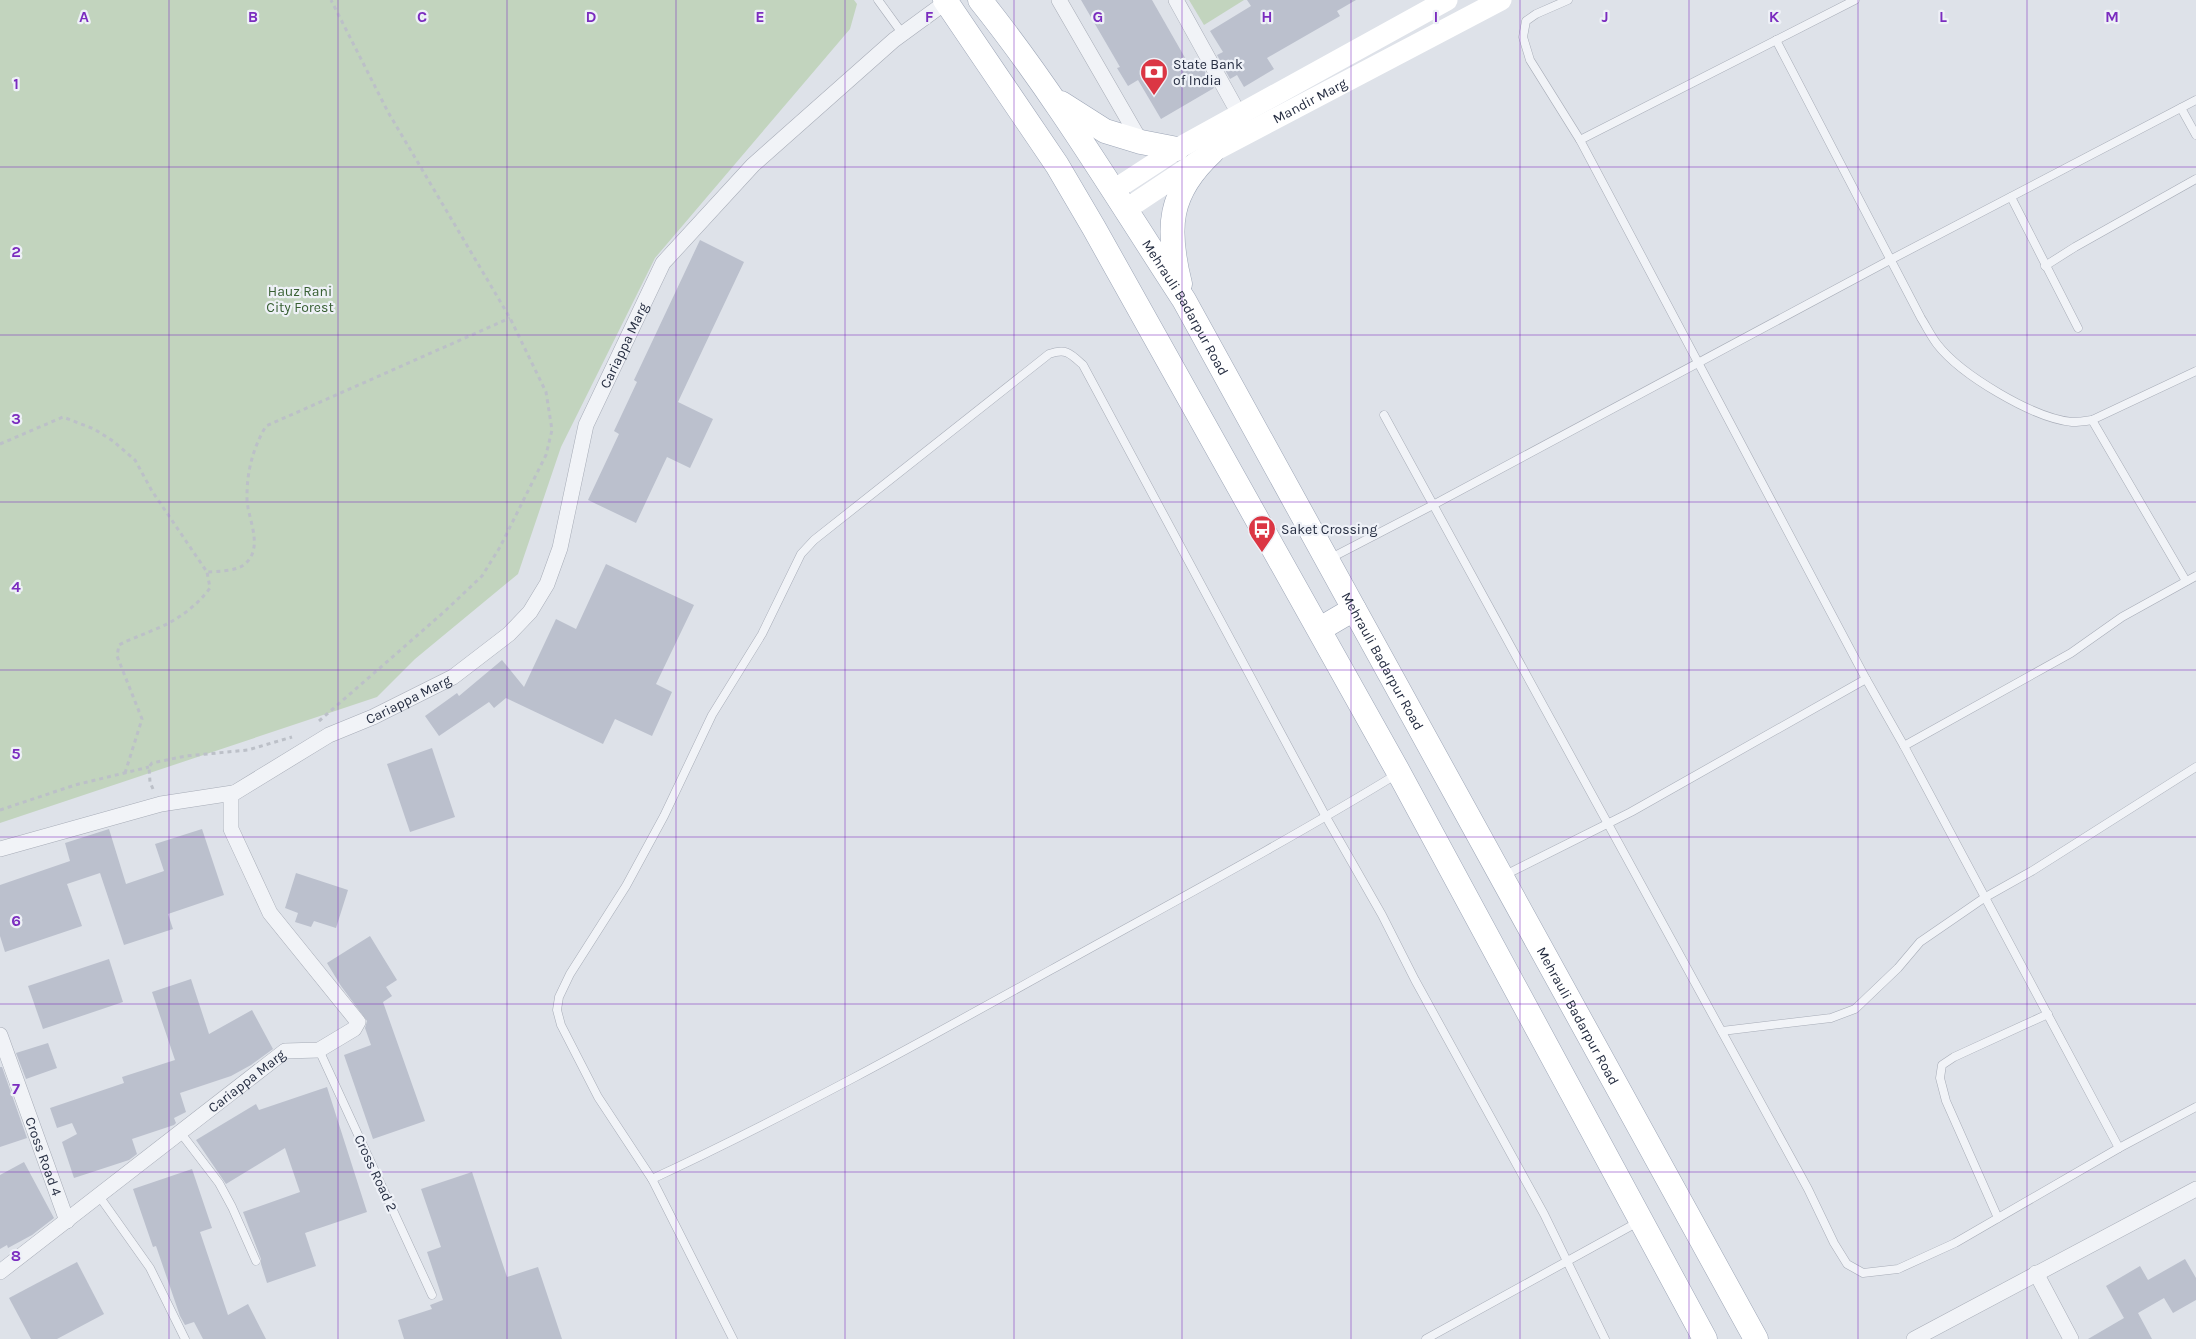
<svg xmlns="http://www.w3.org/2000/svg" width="2196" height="1339" viewBox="0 0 2196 1339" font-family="Karla,sans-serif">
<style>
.green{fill:#c2d4be}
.building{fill:#bbc0cd}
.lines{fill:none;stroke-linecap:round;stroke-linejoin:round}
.service-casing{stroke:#a7acb7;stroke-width:9}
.minor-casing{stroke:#a7acb7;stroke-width:16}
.primary-casing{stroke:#9ca5b6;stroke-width:25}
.path{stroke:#bcc0c8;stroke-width:3;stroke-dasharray:4 4;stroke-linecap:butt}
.service{stroke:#f1f3f7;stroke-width:8}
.minor{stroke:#f1f3f7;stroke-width:15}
.secondary{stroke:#fff;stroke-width:21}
.primary{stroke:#fff;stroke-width:24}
.grid{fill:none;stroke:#7b2cbf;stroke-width:1;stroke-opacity:0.55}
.labels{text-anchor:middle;stroke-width:4.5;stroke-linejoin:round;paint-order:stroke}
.poi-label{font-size:14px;fill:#262e42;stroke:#eef1f7;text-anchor:start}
.street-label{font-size:14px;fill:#262e42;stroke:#eef1f7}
.park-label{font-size:14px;fill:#375f32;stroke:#eef1f7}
.grid-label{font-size:16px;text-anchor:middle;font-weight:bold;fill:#7b2cbf;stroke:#eef1f7;stroke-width:4.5;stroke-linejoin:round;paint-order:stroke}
</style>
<rect width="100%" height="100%" fill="#dee2e9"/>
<!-- green -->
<g class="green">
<path d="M0,0H854L857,4L850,29L655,258L561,447L518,574L415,659L377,697L0,823Z"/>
<path d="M1189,0H1244L1204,25Z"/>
</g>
<!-- building -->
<g class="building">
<path d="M1081,0H1152L1192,70L1201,65L1214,88L1161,119L1138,80L1128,86L1117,68L1120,67Z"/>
<path d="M1247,0H1356L1337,11L1340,16L1267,58L1274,69L1244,87L1237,75L1230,79L1217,55L1223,52L1210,31L1251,6Z"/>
<path d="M700,240L744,262L678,402L713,419L690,468L667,457L636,523L588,500L619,434L614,431L637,382L634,380Z"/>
<path d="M606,564L694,605L656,684L672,692L652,736L615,719L603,744L506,698L494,708L489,702L439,736L425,716L457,693L459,696L502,660L524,687L556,619L576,629Z"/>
<path d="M432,748L455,817L410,832L387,764Z"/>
<path d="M109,829L126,884L164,871L155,844L202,829L224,895L168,914L173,929L124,945L100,873L67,884L82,926L5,952L0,936V885L70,861L65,843Z"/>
<path d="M296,873L348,890L336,928L314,921L311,927L295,922L298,913L285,908Z"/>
<path d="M370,936L397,980L386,987L392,996L383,1002L425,1121L373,1139L344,1055L371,1045L365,1028L367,1021L341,986L327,963Z"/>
<path d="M109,959L123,1002L43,1029L28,986Z"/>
<path d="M191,979L209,1034L252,1010L273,1049L251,1065L231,1076L180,1093L186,1112L174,1118L176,1123L174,1125L132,1139L137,1154L129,1160L74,1178L62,1142L77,1134L72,1123L57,1128L50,1108L124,1083L122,1077L175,1060L152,992Z"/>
<path d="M48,1043L57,1068L26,1079L16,1053Z"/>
<path d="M0,1067H2L27,1138L0,1147Z"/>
<path d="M327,1087L367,1212L305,1233L316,1266L267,1283L261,1264V1259L243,1212L300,1192L285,1148L226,1184L196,1140L256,1104L259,1110Z"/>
<path d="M24,1162L54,1218L32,1235L8,1248L7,1245L0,1249V1175Z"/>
<path d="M192,1169L212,1228L200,1232L228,1315L248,1304L266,1339H203L194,1322L185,1325L180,1316L156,1246L153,1247L133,1189Z"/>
<path d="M472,1172L507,1277L538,1267L562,1339H404L398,1320L432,1309L430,1305L443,1300L427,1252L441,1247L421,1189Z"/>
<path d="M2185,1259L2196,1278V1300L2173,1313L2164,1298L2138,1313L2152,1339H2088L2124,1318L2106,1286L2140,1266L2148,1280Z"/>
<path d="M77,1262L104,1314L57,1339H31L9,1298Z"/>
</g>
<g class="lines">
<!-- service casing -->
<g class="service-casing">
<g id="service">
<path d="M878,0L902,33"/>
<path d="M1568,0L1536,14L1526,21L1523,37L1530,60L1580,140L1866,679L1904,746L2071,653L2122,617L2196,576"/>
<path d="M1776,40L1921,318C1926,326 1931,336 1937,344C1961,375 2033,418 2072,422C2078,422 2086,421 2092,420L2196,371"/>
<path d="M2181,108L2196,135"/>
<path d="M1580,140L1855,0"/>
<path d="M2011,197L2078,328"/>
<path d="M2045,266L2075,247L2196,179"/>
<path d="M1384,415L1808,1189L1834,1243L1847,1264L1863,1273L1898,1269L1955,1243L2119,1148L2196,1107"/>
<path d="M2092,420L2186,581"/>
<path d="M1329,559L1433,505L1890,260L2196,100"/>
<path d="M1904,746L2119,1148"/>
<path d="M1503,876L1631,812L1866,679"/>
<path d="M1722,1031L1831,1018L1855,1009L1898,968L1920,942L1984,898L2032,871L2196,767"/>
<path d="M319,1050L432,1295"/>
<path d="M180,1132L219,1183L232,1207L256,1261"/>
<path d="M652,1179C794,1113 930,1037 1067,961C1177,900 1289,840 1397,774"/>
<path d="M99,1196L150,1268L185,1339"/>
<path d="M1998,1218L1946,1101L1940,1078L1942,1065L1954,1057L2048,1014"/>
<path d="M733,1339L652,1179L598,1097L561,1025L557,1010L559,997L570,974L626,886L664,816L712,715L762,634L801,554L814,540L1049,354C1066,348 1070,353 1083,365L1326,817L1382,915L1415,980L1544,1214L1605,1339"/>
<path d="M1426,1339L1640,1221"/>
</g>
</g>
<!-- minor casing -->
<g class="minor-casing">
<g id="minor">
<path d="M1059,0L1141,142"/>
<path d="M1176,0L1239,114"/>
<path d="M0,849L161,804L233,793"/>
<path id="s1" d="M0,1035L67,1221"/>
<path id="s2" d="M0,1272L285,1051L319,1050L354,1029L358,1022L270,913L231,829V795L329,735L373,717L453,677L509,634L530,612L547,584L560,548L586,425L663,263L753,165L894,40L946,2"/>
<path d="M2036,1273L2071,1339"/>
<path d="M1914,1339L2196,1189"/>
</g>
</g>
<!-- primary casing -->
<g class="primary-casing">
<g id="primary">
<path d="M945,0L1057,165L1094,228L1399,773L1705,1339"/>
<path id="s4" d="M980,0C1056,95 1118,199 1184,300L1756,1339"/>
<path d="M1061,103L1105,131L1141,142L1177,149"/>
<path d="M1180,284C1166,228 1168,193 1212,152"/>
<path d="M1320,629L1354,609"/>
</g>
</g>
<!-- path -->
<g class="path">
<path d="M0,444L63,417L94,429L113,441L135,460L152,491L207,572C219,571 238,572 247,562C264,544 246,516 247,496C247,471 253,448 266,426L510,318"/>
<path d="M319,721L444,612L482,576L500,547L546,455L552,430L546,392L510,318L388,112L331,0"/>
<path d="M125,773L142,719L117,656L119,645C130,639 140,636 151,631C175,622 195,608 210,588L207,572"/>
<path d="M153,789L150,782L149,767L152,763L186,756L248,750L292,737"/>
<path d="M0,810L75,785L149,767"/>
</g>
<!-- service -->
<use href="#service" class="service"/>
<!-- minor -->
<use href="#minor" class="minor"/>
<!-- secondary -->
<g class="secondary">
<path d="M1114,190L1177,149L1447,0"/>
<path id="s3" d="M1125,210L1212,152L1501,0"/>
</g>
<!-- primary -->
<use href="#primary" class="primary"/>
</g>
<!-- grid -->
<path class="grid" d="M169,0V1339M338,0V1339M507,0V1339M676,0V1339M845,0V1339M1014,0V1339M1182,0V1339M1351,0V1339M1520,0V1339M1689,0V1339M1858,0V1339M2027,0V1339M0,167H2196M0,335H2196M0,502H2196M0,670H2196M0,837H2196M0,1004H2196M0,1172H2196"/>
<!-- icons -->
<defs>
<g id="bank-pin" transform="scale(1.4375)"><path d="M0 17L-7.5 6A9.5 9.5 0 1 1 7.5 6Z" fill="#db3644" stroke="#eef1f7"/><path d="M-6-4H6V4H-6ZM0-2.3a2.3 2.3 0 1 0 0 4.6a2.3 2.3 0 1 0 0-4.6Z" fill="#fff"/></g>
<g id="bus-pin" transform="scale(1.4375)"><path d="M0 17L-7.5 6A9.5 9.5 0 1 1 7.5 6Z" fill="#db3644" stroke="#eef1f7"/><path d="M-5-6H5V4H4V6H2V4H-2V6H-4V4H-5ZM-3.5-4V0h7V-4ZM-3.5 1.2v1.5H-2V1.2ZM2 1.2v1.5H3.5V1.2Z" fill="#fff"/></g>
</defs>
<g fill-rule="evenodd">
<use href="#bank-pin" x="1154" y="72"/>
<use href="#bus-pin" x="1262" y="529"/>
</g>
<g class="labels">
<!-- poi labels -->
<g class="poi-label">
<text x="1173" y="69">State Bank<tspan x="1173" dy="16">of India</tspan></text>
<text x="1281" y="534">Saket Crossing</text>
</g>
<!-- street labels -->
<g class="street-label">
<text dy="5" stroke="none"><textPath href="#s3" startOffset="215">Mandir Marg</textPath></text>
<text dy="5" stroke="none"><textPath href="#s4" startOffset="370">Mehrauli Badarpur Road</textPath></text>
<text dy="5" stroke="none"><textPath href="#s2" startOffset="1348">Cariappa Marg</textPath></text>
<text dy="5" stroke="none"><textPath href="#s4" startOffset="775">Mehrauli Badarpur Road</textPath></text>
<text dy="5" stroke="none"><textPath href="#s2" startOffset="912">Cariappa Marg</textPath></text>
<text dy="5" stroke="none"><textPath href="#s4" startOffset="1180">Mehrauli Badarpur Road</textPath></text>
<text dy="5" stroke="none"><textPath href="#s2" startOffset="312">Cariappa Marg</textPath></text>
<text dy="5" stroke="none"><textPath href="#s1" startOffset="129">Cross Road 4</textPath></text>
<text transform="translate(376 1173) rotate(65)" y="5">Cross Road 2</text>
</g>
<!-- park labels -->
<g class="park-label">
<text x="300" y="296">Hauz Rani<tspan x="300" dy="16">City Forest</tspan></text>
</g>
</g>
<g class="grid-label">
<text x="84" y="22">A</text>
<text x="253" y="22">B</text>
<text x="422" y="22">C</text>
<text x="591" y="22">D</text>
<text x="760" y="22">E</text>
<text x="929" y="22">F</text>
<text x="1098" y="22">G</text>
<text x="1267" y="22">H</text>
<text x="1436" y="22">I</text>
<text x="1605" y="22">J</text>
<text x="1774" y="22">K</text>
<text x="1943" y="22">L</text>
<text x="2112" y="22">M</text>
<text x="16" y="89">1</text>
<text x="16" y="257">2</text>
<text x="16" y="424">3</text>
<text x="16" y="592">4</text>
<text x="16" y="759">5</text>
<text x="16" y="926">6</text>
<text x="16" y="1094">7</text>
<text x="16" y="1261">8</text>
</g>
</svg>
